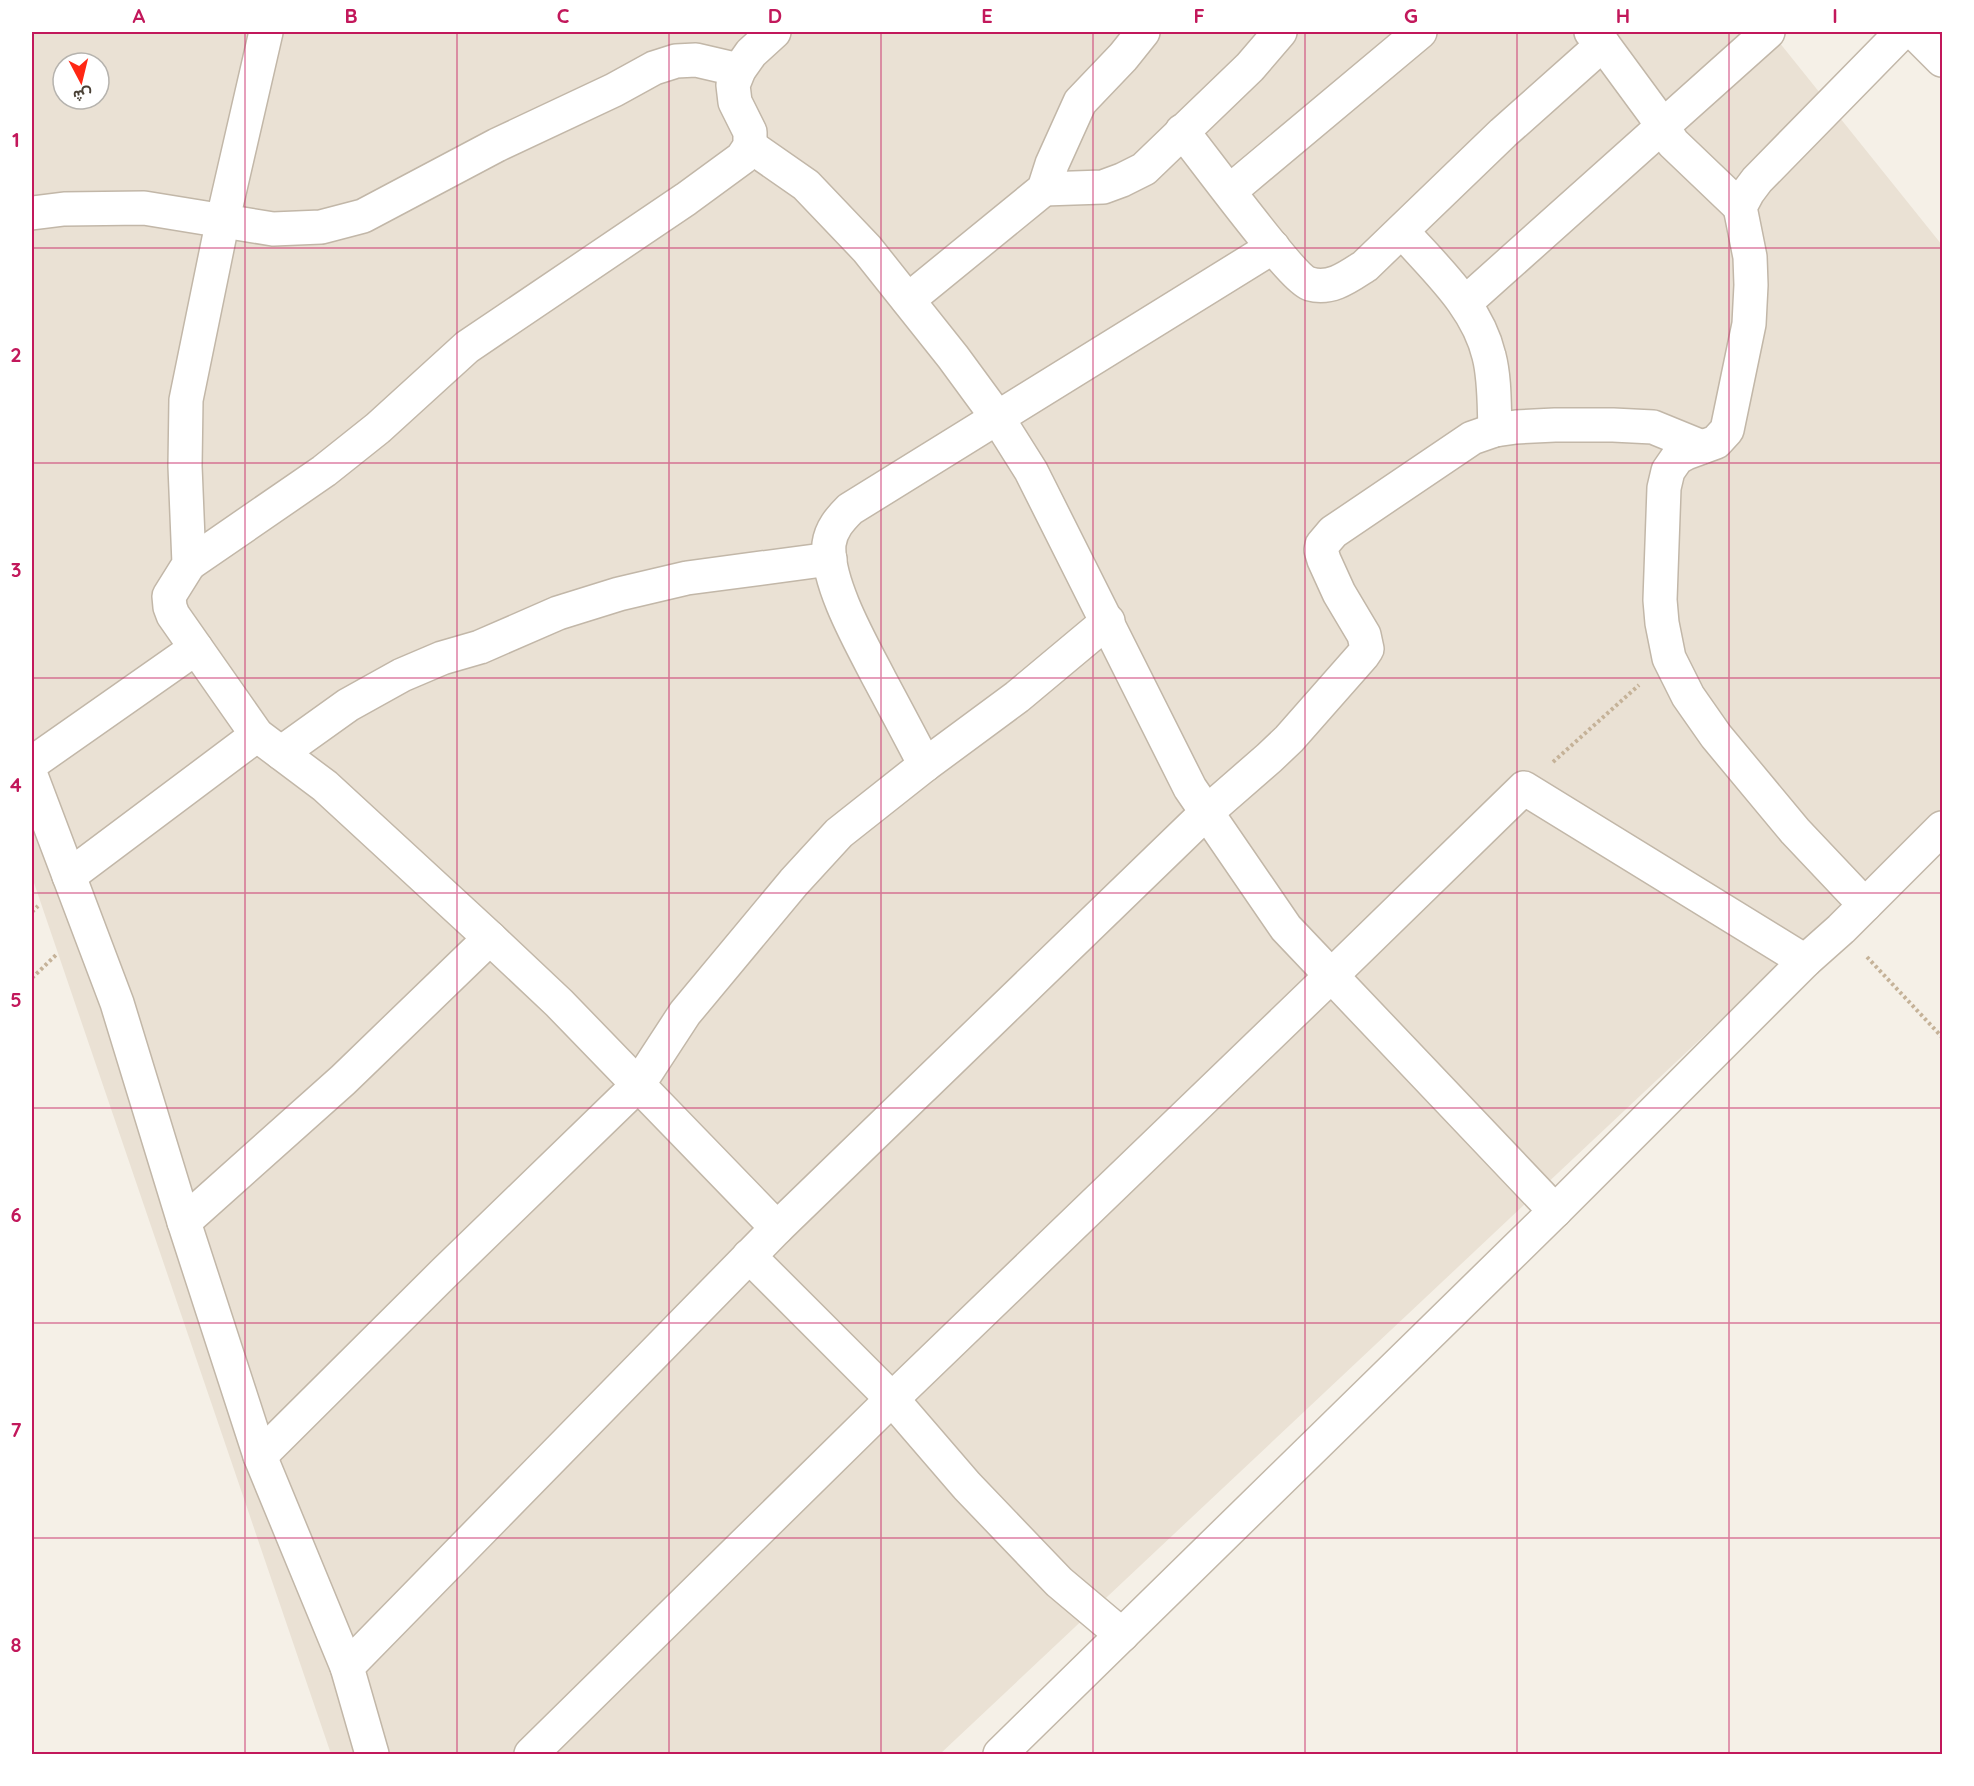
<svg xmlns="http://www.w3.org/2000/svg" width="1974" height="1786" viewBox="0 0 1974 1786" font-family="Quicksand,Vazirmatn,sans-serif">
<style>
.residential{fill:#eae1d4;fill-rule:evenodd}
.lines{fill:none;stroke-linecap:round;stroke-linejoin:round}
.minor-casing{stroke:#c2b7a8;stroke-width:36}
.path{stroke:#c5b298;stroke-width:4;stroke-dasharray:3 3;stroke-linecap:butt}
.minor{stroke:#fff;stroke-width:33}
.grid{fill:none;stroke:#c2185b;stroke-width:1.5;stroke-opacity:0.55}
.neatline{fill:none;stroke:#c2185b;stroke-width:2}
.grid-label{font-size:20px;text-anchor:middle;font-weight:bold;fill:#c2185b}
</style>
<rect width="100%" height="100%" fill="#f5f0e7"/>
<!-- residential -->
<path class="residential" d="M32,32H1771L1942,245V812L940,1754H331L32,877ZM63,63H99V99H63Z"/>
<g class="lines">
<!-- minor casing -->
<g class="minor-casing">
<g id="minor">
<path d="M266,32L223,219L186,400L185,466L189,564L169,596L170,607L173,615L257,735L325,786L490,938L559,1003L777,1228L347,1667"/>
<path d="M1914,32L1942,60"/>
<path d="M1603,44L1653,112L1673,143L1740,207"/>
<path d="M1182,131C1201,154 1292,279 1310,284C1331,290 1348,277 1365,266L1503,133L1603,44L1591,32"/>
<path d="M750,146L806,185L867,249L953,357L997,417L1031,471L1190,788L1286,928L1555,1211"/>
<path d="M1044,189L1103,187L1122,180L1144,169L1250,67L1280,32"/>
<path d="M1230,191L1420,32"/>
<path d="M32,213L64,209L144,208L273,229L321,227L363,216L497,145L614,90L654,68L676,61L696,60L739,70"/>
<path d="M1402,231C1435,269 1477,305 1489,356C1495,379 1494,406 1495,430"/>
<path d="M908,300L1044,189L1052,164L1080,102L1123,57L1143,32"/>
<path d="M1465,303L1768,32"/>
<path d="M189,564L324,471L378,428L467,347L686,199L742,158L750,146V132L735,102L733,85L739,70L751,53L774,32"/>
<path d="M281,753L348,705L402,675L442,658L480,647L558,613L619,594L687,578L830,559"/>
<path d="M32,763L196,648"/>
<path d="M925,765C910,736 895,708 880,680C862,645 826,583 829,544C831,529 840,519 850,509L1273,247"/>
<path d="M32,778L117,1003L184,1222L260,1456L347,1667L372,1754"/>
<path d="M69,876L257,735"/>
<path d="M1865,905L1795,831L1716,736L1688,696L1669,658L1662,623L1660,600L1664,488L1668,471L1677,458L1686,453L1716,442L1727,430L1749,324L1751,285L1750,257L1740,207L1748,192L1757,180L1902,32"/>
<path d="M184,1222L343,1080L490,938"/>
<path d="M777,1228L1207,812L1269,758L1289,739L1363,655L1367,649L1364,635L1339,593L1324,560L1321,550L1322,545L1333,532L1472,438L1495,430L1516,427L1555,425H1613L1653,427L1702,447"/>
<path d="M749,1256L892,1399L967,1486L1059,1582L1122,1635"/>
<path d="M260,1456L444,1273L638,1085L685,1013L794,882L839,833L925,765L1017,697L1108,621"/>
<path d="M531,1754L892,1399L1332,975L1524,788L1805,961"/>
<path d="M1000,1754L1555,1211L1805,961L1841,929L1942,828"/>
</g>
</g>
<!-- path -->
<g class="path">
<path d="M1553,762L1639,685"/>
<path d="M32,912L38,906"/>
<path d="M1867,957L1942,1037"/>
<path d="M32,978L57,954"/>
</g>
<!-- minor -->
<use href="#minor" class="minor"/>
</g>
<!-- grid -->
<path class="grid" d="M245,32V1754M457,32V1754M669,32V1754M881,32V1754M1093,32V1754M1305,32V1754M1517,32V1754M1729,32V1754M32,248H1942M32,463H1942M32,678H1942M32,893H1942M32,1108H1942M32,1323H1942M32,1538H1942"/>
<!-- border -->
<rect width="1974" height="1786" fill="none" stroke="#ffffff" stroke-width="66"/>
<!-- north arrow -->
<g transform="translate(81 81) rotate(173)"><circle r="28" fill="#ffffff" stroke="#b6b3ae" stroke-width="1.5"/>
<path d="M0-4.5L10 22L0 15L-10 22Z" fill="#ff2714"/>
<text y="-9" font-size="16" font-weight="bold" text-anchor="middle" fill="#494035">ش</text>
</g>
<rect x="33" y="33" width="1908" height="1720" class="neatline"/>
<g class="grid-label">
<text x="139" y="23">A</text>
<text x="351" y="23">B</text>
<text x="563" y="23">C</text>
<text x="775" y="23">D</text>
<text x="987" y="23">E</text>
<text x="1199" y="23">F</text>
<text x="1411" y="23">G</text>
<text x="1623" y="23">H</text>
<text x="1835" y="23">I</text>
<text x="16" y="147">1</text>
<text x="16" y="362">2</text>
<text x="16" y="577">3</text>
<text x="16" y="792">4</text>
<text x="16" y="1007">5</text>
<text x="16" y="1222">6</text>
<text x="16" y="1437">7</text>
<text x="16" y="1652">8</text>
</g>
</svg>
